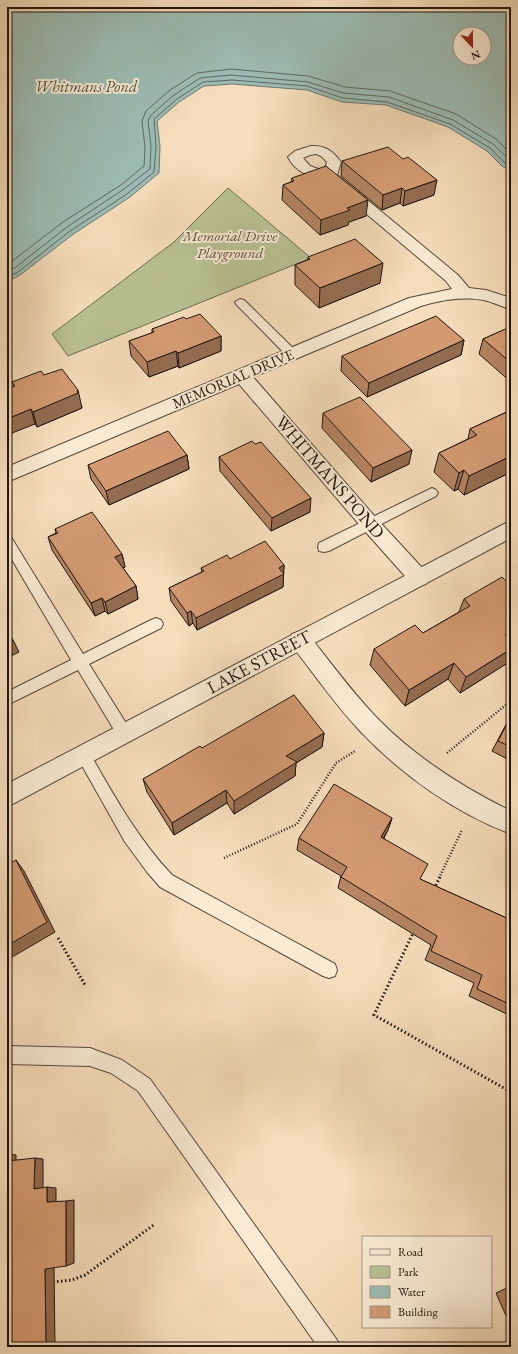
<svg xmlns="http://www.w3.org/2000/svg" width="518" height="1354" viewBox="0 0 518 1354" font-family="'EB Garamond',serif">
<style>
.green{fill:#b8c294;stroke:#6c6c52}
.water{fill:#9dbcb4;stroke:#6b7972;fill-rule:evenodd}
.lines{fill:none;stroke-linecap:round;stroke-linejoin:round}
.shore{stroke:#5e6862;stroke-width:1}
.service-casing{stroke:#56473a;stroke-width:2}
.minor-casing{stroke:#56473a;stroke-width:2}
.tertiary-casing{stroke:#56473a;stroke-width:2}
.path-far1{stroke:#20150f;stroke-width:2.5;stroke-dasharray:1 2;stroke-linecap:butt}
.path{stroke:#20150f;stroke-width:3;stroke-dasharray:1.5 2.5;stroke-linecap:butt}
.service{fill:#f9ead3;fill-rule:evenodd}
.minor{fill:#f9ead3;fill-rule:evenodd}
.tertiary{fill:#f9ead3;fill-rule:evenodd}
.wall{fill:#b68563;stroke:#20150f}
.shaded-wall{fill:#946c50;stroke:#20150f}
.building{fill:#d49b73;stroke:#20150f}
.labels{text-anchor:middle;stroke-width:4;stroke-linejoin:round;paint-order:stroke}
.far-park-label{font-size:15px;font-style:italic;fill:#55523e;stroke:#f9ead3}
.far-street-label{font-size:15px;fill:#20150f;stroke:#f9ead3}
.far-water-label{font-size:16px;font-style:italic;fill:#4c4f49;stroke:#f9ead3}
.street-label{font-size:18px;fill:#20150f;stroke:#f9ead3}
</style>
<rect width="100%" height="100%" fill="#f6debc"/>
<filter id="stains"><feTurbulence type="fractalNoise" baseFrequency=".005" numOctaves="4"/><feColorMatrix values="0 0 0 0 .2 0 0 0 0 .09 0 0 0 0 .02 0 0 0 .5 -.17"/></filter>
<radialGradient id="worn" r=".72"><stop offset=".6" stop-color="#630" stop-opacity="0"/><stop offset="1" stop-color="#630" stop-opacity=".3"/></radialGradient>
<!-- green -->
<path class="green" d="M228,188L311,258L68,356L52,334L174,242Z"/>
<!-- water -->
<path class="water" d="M7,7H511V171L502,166L487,151L448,127L386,105L342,102L307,90L232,84L204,86L179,102L157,121L160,146L159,173L130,197L72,235L20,275L7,282ZM460,34H484V58H460Z"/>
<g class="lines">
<!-- shore -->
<g class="shore">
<path d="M7,265L63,222L121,185L144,166L145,147L142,121L146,111L170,90L197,73L231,69L308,76L345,87L390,91L456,114L496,139L511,154"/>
<path d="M7,272L16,267L67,227L124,189L150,169L151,146L148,121L151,115L174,95L200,78L231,75L308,82L343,93L389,97L453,120L493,144L511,161"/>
<path d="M7,277L18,272L70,231L127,194L154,172L156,146L154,119L177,99L203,82L232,80L307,86L343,98L387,102L450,124L490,148L505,163L511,166"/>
</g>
<!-- service casing -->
<g class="service-casing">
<g id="service">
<path d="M240,299L244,300L296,351L297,354L296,357H288L236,304L235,302Z"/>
<path d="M432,488L436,490L438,493L436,496L329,551L324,552L319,551L318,547L319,543Z"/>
<path d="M7,535L11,537L83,654L151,620L156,618L161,620L163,624L161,628L89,664L129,728L131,733L129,738L124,739L119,738L78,670L7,705V692L71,660L7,551Z"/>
<path d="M83,748L88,750C113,794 137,838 172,875L335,964L337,970L335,976L329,978L323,976L160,887L147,872L125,842L76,755L78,750Z"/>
<path d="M7,1046L90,1048L122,1060L150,1079L337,1340L340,1347H318L138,1091L111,1073L90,1066L7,1064Z"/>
</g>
</g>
<!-- minor casing -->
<g class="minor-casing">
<g id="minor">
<path d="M311,146C325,145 333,151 341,162L337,175L458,275L469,288L486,290L511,298V309C502,307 493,302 484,300C462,296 441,300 421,306L253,377L377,519L426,572L429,578L426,584L419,586L412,584L363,529L239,384L7,482V467L409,298L452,289L446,281L325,179C309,176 296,173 288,157L295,151ZM316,154L321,156L327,162L324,171L310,166L303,158L310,155Z"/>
<path d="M300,631L308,634C330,662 352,692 377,718C415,757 462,787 511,811V834C455,813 402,775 361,732C336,706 315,675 292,646L289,640L292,634Z"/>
</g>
</g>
<!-- tertiary casing -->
<g class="tertiary-casing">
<path id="tertiary" d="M511,521V538L7,807V784L504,524Z"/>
</g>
<!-- path-far1 -->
<g class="path-far1">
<path d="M447,753L507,704H511"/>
<path d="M224,858L297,824L336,763L355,751"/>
<path d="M439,878L462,830"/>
</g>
<!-- path -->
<g class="path">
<path d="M434,889L440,877"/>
<path d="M414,931L374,1015L511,1092"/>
<path d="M58,938L85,985"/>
<path d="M53,1282L72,1280L85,1275L155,1224"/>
</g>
<!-- service -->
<use href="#service" class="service"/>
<!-- minor -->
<use href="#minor" class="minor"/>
<!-- tertiary -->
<use href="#tertiary" class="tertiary"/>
</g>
<!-- wall -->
<g class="wall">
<path d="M342,161L434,195L403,206L400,203L382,210L341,176Z"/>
<path d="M292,178L366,216L349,222L348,225L320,235L282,200L283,185L291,182Z"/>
<path d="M308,257L380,283L319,308L295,285V265L308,260Z"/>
<path d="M186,319L221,336V351L179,368L178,366L149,377L131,356L129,341L152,333V329Z"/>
<path d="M511,327V382L479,354L483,339Z"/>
<path d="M464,340L461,355L367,397L341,371L342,356Z"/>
<path d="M44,375L81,405L82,408L37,427L14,387L12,382Z"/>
<path d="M511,410V472L464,495L458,489L454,491L434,472L439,453L468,439L470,429Z"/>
<path d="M323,413L409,464L371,482L322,428Z"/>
<path d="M255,444L310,512L271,531L220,471L219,457Z"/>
<path d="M187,455L189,469L109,505L91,479L88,465Z"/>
<path d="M55,529L122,554L125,567L123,568L136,586L138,599L108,614L105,611L95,616L52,550L48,537L56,533Z"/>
<path d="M230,559L284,565L283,587L197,630L193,623L189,626L171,601L169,588L202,572L201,568Z"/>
<path d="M511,586V658L509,662L460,693L448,679L405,706L370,665L374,649L423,633L459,612L464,599Z"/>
<path d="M511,715V761L492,751Z"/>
<path d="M324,733L322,747L296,763L295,776L234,814L227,803L174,835L147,792L143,779L202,748Z"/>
<path d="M392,818L388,830L384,838L420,879L511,920V1016L469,996L474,983L425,960L431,945L338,888L341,876L297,850L299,838Z"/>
<path d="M511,1286V1327L496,1293Z"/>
</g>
<!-- shaded-wall -->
<g class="shaded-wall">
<path d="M437,180L434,195L403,206L405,191Z"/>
<path d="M402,188L400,203L382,210L383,195Z"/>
<path d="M368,200L366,216L349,222L348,225L320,235L321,220L347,208Z"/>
<path d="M383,263L380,283L319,308L320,288Z"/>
<path d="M221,336V351L179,368L178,353Z"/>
<path d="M464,340L461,355L367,397L369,383Z"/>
<path d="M176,351L178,366L149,377L147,362Z"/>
<path d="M78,390L82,408L37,427L33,412Z"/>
<path d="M31,409L35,424L7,435V419Z"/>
<path d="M412,450L409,464L371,482L373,468Z"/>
<path d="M187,455L189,469L109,505L106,491Z"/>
<path d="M511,456V472L464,495L469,476Z"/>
<path d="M464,470L458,489L454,491L459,473Z"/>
<path d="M311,498L310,512L271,531L272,518Z"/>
<path d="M122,554L125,567L118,570L115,557Z"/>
<path d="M284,565L283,587L197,630L196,618Z"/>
<path d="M136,586L138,599L108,614L105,602Z"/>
<path d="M102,598L105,611L95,616L91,603Z"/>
<path d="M191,611L193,623L189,626L187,613Z"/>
<path d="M511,631V643L505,635Z"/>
<path d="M13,640L19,652L7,658V643Z"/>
<path d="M511,649V658L509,662L460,693L466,677Z"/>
<path d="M454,663L448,679L405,706L409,690Z"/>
<path d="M324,733L322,747L296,763L295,776L234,814V801L286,756Z"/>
<path d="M226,790L227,803L174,835L172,823Z"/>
<path d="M392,818L388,830L377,849L381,837Z"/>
<path d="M16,860L24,871L55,932L7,960V946Z"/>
<path d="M7,1154L16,1155V1162L7,1161Z"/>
<path d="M35,1158L43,1159V1189H34Z"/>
<path d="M47,1187L56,1188V1202H47Z"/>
<path d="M74,1200V1263L66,1266V1201Z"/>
<path d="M54,1266L55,1347H46L45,1269Z"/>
</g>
<!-- building -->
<g class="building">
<path d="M388,147L403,159L408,157L437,180L405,191L402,188L383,195L342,161Z"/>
<path d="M326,166L368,200L347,208L350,210L321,220L283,185L294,181L292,178Z"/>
<path d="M355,239L383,263L320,288L295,265L310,259L308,257Z"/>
<path d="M200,314L221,336L178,353L176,351L147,362L129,341L154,332L152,329L184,317L186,319Z"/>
<path d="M436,316L464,340L369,383L342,356Z"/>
<path d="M510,327H511V363L483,339Z"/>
<path d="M62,369L78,390L77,391L78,393L33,412L31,409L7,419V389L15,386L12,382L41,371L44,375Z"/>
<path d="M360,397L412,450L373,468L323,413Z"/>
<path d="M511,410V456L469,476L464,470L459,473L439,453L477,435L470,429Z"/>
<path d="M168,431L187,455L106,491L88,465Z"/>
<path d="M252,441L255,444L261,442L311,498L272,518L219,457Z"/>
<path d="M92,512L122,554L115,557L136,586L105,602L102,598L91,603L48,537L58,533L55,529Z"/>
<path d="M265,541L284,565L279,568L284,574L196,618L191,611L187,613L169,588L204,571L201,568L227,555L230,559Z"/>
<path d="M502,577L511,586V631L505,635L511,641V649L466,677L454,663L409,690L374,649L415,625L423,633L470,606L464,599Z"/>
<path d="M7,629L13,640L7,643Z"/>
<path d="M294,695L324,733L286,756L297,762L234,801L226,790L172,823L143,779L200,746L202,748Z"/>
<path d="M511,716V747L498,741Z"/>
<path d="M334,784L392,818L381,837L428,864L420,879L511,920V1005L477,989L482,975L431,951L437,936L341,877L347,867L299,838Z"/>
<path d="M16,860L47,922L7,946V865Z"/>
<path d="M35,1158L34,1189L47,1187V1202L66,1201V1266L45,1269L46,1347H7V1161Z"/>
<path d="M511,1295V1306L507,1297Z"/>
</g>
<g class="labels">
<!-- far-park labels -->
<g class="far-park-label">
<text x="230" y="241">Memorial Drive<tspan x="230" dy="17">Playground</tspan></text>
</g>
<!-- far-street labels -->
<g class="far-street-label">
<text transform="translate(233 379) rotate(-23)" y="5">MEMORIAL DRIVE</text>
</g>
<!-- far-water labels -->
<g class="far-water-label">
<text x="86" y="92">Whitmans Pond</text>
</g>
<!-- street labels -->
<g class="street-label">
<text transform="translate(330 477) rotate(49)" y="6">WHITMANS POND</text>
<text transform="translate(259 662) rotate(-28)" y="6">LAKE STREET</text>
</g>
</g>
<!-- margin -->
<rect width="518" height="1354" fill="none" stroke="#f6debc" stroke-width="24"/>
<rect x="8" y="8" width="502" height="1338" fill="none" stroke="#20150f" stroke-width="2"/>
<rect x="12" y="12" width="494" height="1330" fill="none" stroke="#20150f"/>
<!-- legend -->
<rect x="362" y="1236" width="130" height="92" fill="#f9ead3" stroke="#a29585"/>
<rect x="370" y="1249" width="20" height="6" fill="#f9ead3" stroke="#a29585"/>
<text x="398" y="1256" font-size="12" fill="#20150f">Road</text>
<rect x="370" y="1266" width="20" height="12" fill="#b8c294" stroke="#a29585"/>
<text x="398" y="1276" font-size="12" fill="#20150f">Park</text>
<rect x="370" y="1286" width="20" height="12" fill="#9dbcb4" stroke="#a29585"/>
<text x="398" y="1296" font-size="12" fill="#20150f">Water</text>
<rect x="370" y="1306" width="20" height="12" fill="#d49b73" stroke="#a29585"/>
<text x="398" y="1316" font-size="12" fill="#20150f">Building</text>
<!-- north arrow -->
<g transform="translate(472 46) rotate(158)"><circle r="19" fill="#f9ead3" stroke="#a29585"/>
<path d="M0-3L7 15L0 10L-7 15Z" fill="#8f2418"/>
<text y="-6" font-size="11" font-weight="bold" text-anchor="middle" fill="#20150f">N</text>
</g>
<rect width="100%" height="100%" filter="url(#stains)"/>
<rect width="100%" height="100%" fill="url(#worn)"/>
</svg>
